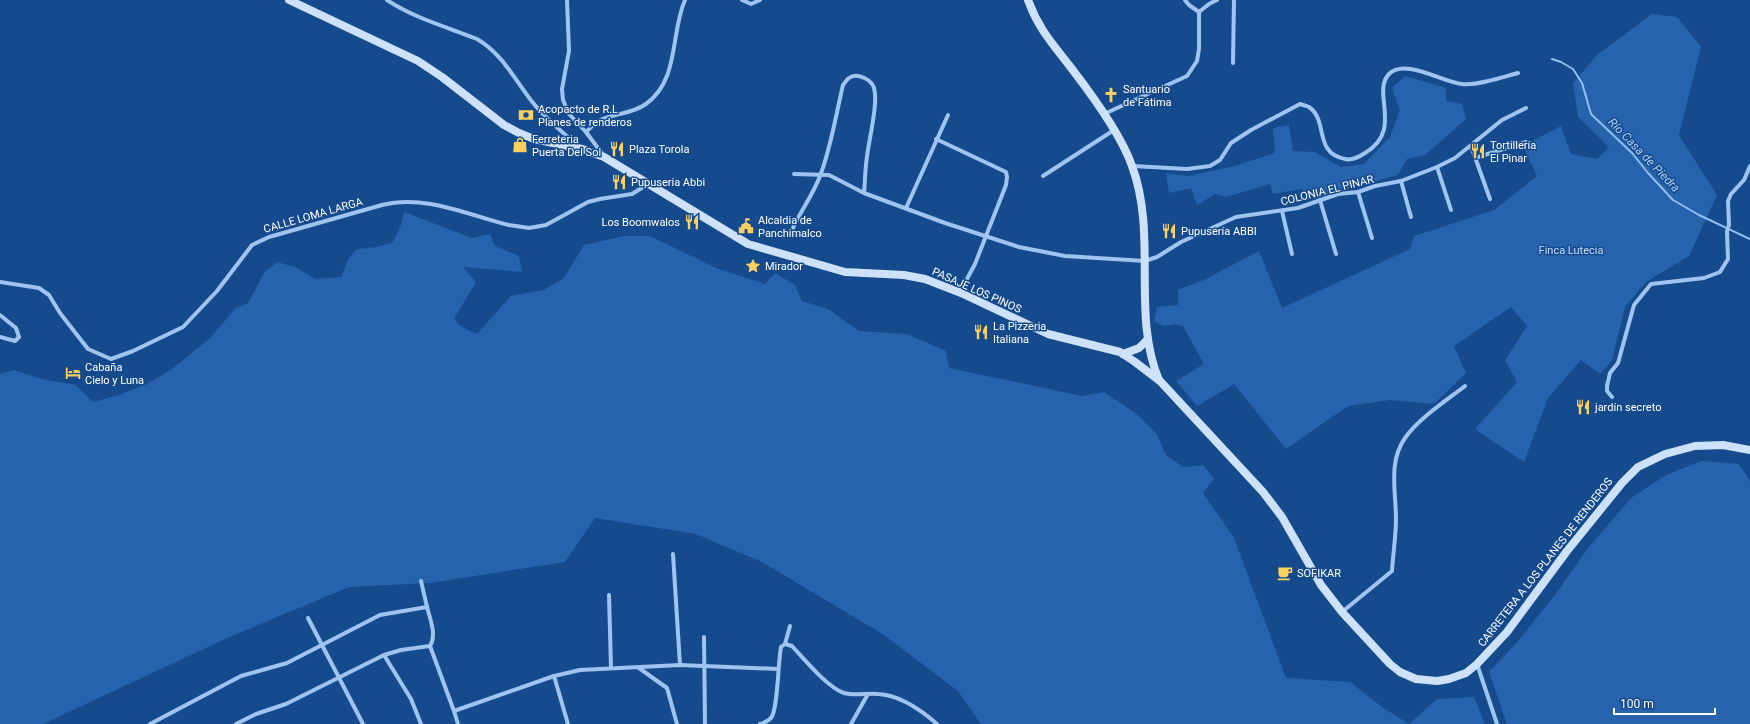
<svg xmlns="http://www.w3.org/2000/svg" width="1750" height="724" viewBox="0 0 1750 724" font-family="Roboto,sans-serif">
<style>
.green{fill:#2763ac}
.lines{fill:none;stroke-linecap:round;stroke-linejoin:round}
.stream{stroke:#91bff3;stroke-width:2}
.minor{stroke:#9fc4f0;stroke-width:4}
.secondary{stroke:#cde1fb;stroke-width:8}
.labels{text-anchor:middle;stroke-width:3;stroke-linejoin:round;paint-order:stroke}
.poi-label{font-size:11px;fill:#fff;stroke:#154a8d;text-anchor:start}
.street-label{font-size:11px;fill:#fff;stroke:#154a8d}
.park-label{font-size:11px;fill:#c5defb;stroke:#154a8d}
.water-label{font-size:12px;font-style:italic;fill:#abcef7;stroke:#154a8d}
</style>
<rect width="100%" height="100%" fill="#154a8d"/>
<!-- green -->
<g class="green">
<path d="M1652,14L1677,17L1701,47L1679,135L1717,195L1689,256L1646,282L1625,307L1612,360L1600,374L1581,360L1548,398L1524,462L1475,429L1517,382L1505,360L1527,326L1511,307L1454,346L1466,373L1434,404L1390,400L1348,406L1286,449L1234,384L1197,406L1176,381L1204,364L1183,326L1174,324L1164,326L1154,321L1157,307L1178,305V290L1204,280L1259,251L1282,308L1410,249L1414,236L1494,210L1537,176L1523,146L1561,126L1571,154L1597,159L1609,147L1578,117L1573,83L1597,55Z"/>
<path d="M1405,76L1446,88V101L1462,104L1466,119L1425,155L1407,159L1398,175L1308,200L1302,189L1273,194L1270,184L1226,197L1215,194L1197,205L1191,188L1169,193L1166,173L1188,176L1235,166L1275,153L1273,128L1289,125L1293,151L1315,152L1341,167L1364,164L1390,137L1400,110L1392,88Z"/>
<path d="M404,212L472,238L490,234L495,246L519,256L522,272L463,267L476,282L454,319L460,326L477,334L511,296L544,290L564,278L584,245L624,236H650L716,268L765,284L775,273L795,285L802,301L828,309L859,331L907,334L946,351L949,368L1082,396L1104,392L1137,414L1157,434L1166,455L1183,467L1203,465L1214,479L1203,493L1234,538L1286,678L1350,682L1382,707L1409,724L1437,699L1474,697L1485,724H981L958,691L884,635L762,562L696,534L595,518L565,562L430,583L349,587L225,639L43,724H0V374L14,370L41,379L76,385L93,402L119,395L147,384L172,369L209,339L236,308L248,303L264,273L277,262L295,267L316,279L341,277L349,258L357,249L378,247L393,242L401,225Z"/>
<path d="M1701,461L1739,464L1750,481V724H1507L1489,672L1518,641L1555,595L1588,548L1631,498L1666,475Z"/>
</g>
<g class="lines">
<!-- stream -->
<path class="stream" d="M1552,59L1561,62L1573,69L1582,83L1591,114L1632,153L1648,173L1673,200L1699,215L1750,239"/>
<!-- minor -->
<g class="minor">
<path d="M387,0C414,18 447,27 477,39C503,54 516,82 534,104C547,120 564,133 579,147"/>
<path d="M567,0L569,51L562,89L563,100L569,114L586,132L603,155"/>
<path d="M742,0L751,4L760,0"/>
<path d="M1185,0L1189,5L1199,12"/>
<path d="M1233,63L1234,0"/>
<path d="M1104,114L1187,76L1197,61L1199,49V12L1209,4L1217,0"/>
<path d="M586,132C591,128 595,122 600,120C616,113 632,114 646,104C680,79 670,34 685,0"/>
<path d="M936,139L1006,172L1007,177L1006,185L975,264L960,292"/>
<path d="M1471,146L1490,199"/>
<path d="M1475,158L1526,142"/>
<path d="M1133,166L1187,169L1210,166L1220,160L1231,143L1251,130L1300,104C1303,105 1307,106 1309,107C1329,121 1313,153 1345,159C1352,161 1359,157 1365,153C1404,130 1371,93 1389,74C1405,58 1442,82 1462,84C1477,86 1503,77 1518,73"/>
<path d="M1437,167L1451,210"/>
<path d="M794,174L829,175L864,193L945,223L1019,247L1065,256L1145,261L1157,257L1181,242L1236,217L1298,208L1338,194L1358,192L1375,186L1401,181L1437,167L1455,158L1502,120L1526,108"/>
<path d="M1043,176L1114,130"/>
<path d="M1401,181L1411,217"/>
<path d="M1358,192L1372,238"/>
<path d="M1320,200L1336,254"/>
<path d="M906,208L948,115"/>
<path d="M1282,211L1292,254"/>
<path d="M793,228C801,210 813,195 820,176C831,148 836,114 843,85C845,83 847,79 849,78C857,72 872,80 874,88C879,103 867,147 866,165C865,174 865,183 864,193"/>
<path d="M0,282L39,288L49,295L60,313L88,349L111,359L133,351L183,327L217,291L252,245L269,237L382,205C425,194 468,215 509,225L529,228L546,225L588,202L600,199L632,194L648,184"/>
<path d="M0,315L16,328L19,337L15,341L0,337"/>
<path d="M1612,397L1607,391V386L1610,373L1618,363L1634,305L1651,284L1704,278L1720,272L1728,259L1727,231L1729,225L1728,201L1731,194L1744,180L1750,166"/>
<path d="M673,554L680,665"/>
<path d="M421,581L427,607"/>
<path d="M609,595L611,668"/>
<path d="M1342,612L1392,571C1393,553 1396,536 1396,519C1396,492 1388,462 1405,438C1418,419 1447,400 1465,386"/>
<path d="M308,618L363,724"/>
<path d="M704,637L705,724"/>
<path d="M785,644L790,626"/>
<path d="M384,655L411,699L421,724"/>
<path d="M1477,664L1497,724"/>
<path d="M639,668L667,688L677,724"/>
<path d="M554,676L568,724"/>
<path d="M454,711L458,724"/>
<path d="M150,724L241,676L287,663L380,615L427,607C430,619 437,635 430,646L454,711L554,676L580,670L680,665L778,669"/>
<path d="M236,724L256,714L286,704L384,655L401,650L430,646"/>
<path d="M760,724C764,723 768,721 771,718C778,710 778,661 781,647L785,644L792,646C804,659 828,688 844,693C855,696 867,693 878,694C900,695 921,710 937,724"/>
<path d="M851,724L868,694"/>
</g>
<!-- secondary -->
<g class="secondary">
<path d="M289,0L418,61L442,77L504,125L519,133L534,139L582,149L604,157L748,244L845,272L904,275L925,279L961,293L1048,334L1120,352L1135,362L1160,381L1263,492L1282,517L1321,585L1342,612L1390,664L1400,672L1416,679L1437,681L1449,679L1466,673L1477,664L1507,632L1567,551L1622,483L1638,467L1665,454L1695,446L1723,445L1750,450"/>
<path d="M1028,0C1039,30 1053,44 1072,69C1092,95 1121,134 1132,166C1158,236 1131,314 1159,380"/>
<path d="M1123,354L1139,348L1147,340"/>
</g>
</g>
<!-- icons -->
<defs>
<g id="church-bare" transform="scale(1.2)"><path d="M-1.2-6h2.4v3.5h3.3v2.4h-3.3V6h-2.4V-.1h-3.3v-2.4h3.3Z" fill="#ffd05e" stroke="#154a8d" stroke-width="2.5" paint-order="stroke"/></g>
<g id="bank-bare" transform="scale(1.2)"><path d="M-6-4H6V4H-6ZM0-2.3a2.3 2.3 0 1 0 0 4.6a2.3 2.3 0 1 0 0-4.6Z" fill="#ffd05e" stroke="#154a8d" stroke-width="2.5" paint-order="stroke"/></g>
<g id="shop-bare" transform="scale(1.2)"><path d="M-5-2.5h2.3a2.7 3.5 0 0 1 5.4 0H5L5.5 6h-11ZM-1.5-2.5h3a1.5 2.3 0 0 0-3 0Z" fill="#ffd05e" stroke="#154a8d" stroke-width="2.5" paint-order="stroke"/></g>
<g id="restaurant-bare" transform="scale(1.2)"><path d="M-5-6h1v4h1v-4h1v4h1v-4h1v5L-1.5 .5V6h-2V.5L-5-1ZM5-6V6H3V1.5H1.5Q1.5-4 5-6Z" fill="#ffd05e" stroke="#154a8d" stroke-width="2.5" paint-order="stroke"/></g>
<g id="civic-bare" transform="scale(1.2)"><path d="M-.6-6.5H3V-4.5H.6V-3L4-1V1h2V6H-6V1h2V-1L-.6-3ZM-1.2 2.5V6h2.4V2.5Z" fill="#ffd05e" stroke="#154a8d" stroke-width="2.5" paint-order="stroke"/></g>
<g id="sight-bare" transform="scale(1.2)"><path d="M0-6L1.8-2.2L6-1.7L2.9 1.2L3.7 5.4L0 3.3L-3.7 5.4L-2.9 1.2L-6-1.7L-1.8-2.2Z" fill="#ffd05e" stroke="#154a8d" stroke-width="2.5" paint-order="stroke"/></g>
<g id="hotel-bare" transform="scale(1.2)"><path d="M-6-4.5h1.5V1H6V5H4.5V3h-9V5H-6ZM-4 0a1.8 1.8 0 1 1 3.6 0ZM.5 0V-2.5h3Q6-2.5 6 0Z" fill="#ffd05e" stroke="#154a8d" stroke-width="2.5" paint-order="stroke"/></g>
<g id="cafe-bare" transform="scale(1.2)"><path d="M-5.5-4.5H6V0H3Q3 3.5 0 3.5H-2.5Q-5.5 3.5-5.5 0ZM3-3.2v2h1.7v-2ZM-6 4.5H4V6H-6Z" fill="#ffd05e" stroke="#154a8d" stroke-width="2.5" paint-order="stroke"/></g>
</defs>
<g fill-rule="evenodd">
<use href="#church-bare" x="1111" y="95"/>
<use href="#bank-bare" x="526" y="115"/>
<use href="#shop-bare" x="520" y="145"/>
<use href="#restaurant-bare" x="617" y="149"/>
<use href="#restaurant-bare" x="1478" y="151"/>
<use href="#restaurant-bare" x="619" y="182"/>
<use href="#restaurant-bare" x="692" y="222"/>
<use href="#civic-bare" x="746" y="226"/>
<use href="#restaurant-bare" x="1169" y="231"/>
<use href="#sight-bare" x="753" y="266"/>
<use href="#restaurant-bare" x="981" y="332"/>
<use href="#hotel-bare" x="73" y="373"/>
<use href="#restaurant-bare" x="1583" y="407"/>
<use href="#cafe-bare" x="1285" y="573"/>
</g>
<g class="labels">
<!-- poi labels -->
<g class="poi-label">
<text x="1123" y="93">Santuario<tspan x="1123" dy="13">de Fátima</tspan></text>
<text x="538" y="113">Acopacto de R.L<tspan x="538" dy="13">Planes de renderos</tspan></text>
<text x="532" y="143">Ferreteria<tspan x="532" dy="13">Puerta Del Sol</tspan></text>
<text x="1490" y="149">Tortillería<tspan x="1490" dy="13">El Pinar</tspan></text>
<text x="629" y="153">Plaza Torola</text>
<text x="631" y="186">Pupuseria Abbi</text>
<text x="758" y="224">Alcaldia de<tspan x="758" dy="13">Panchimalco</tspan></text>
<text x="680" y="226" text-anchor="end">Los Boomwalos</text>
<text x="1181" y="235">Pupusería ABBI</text>
<text x="765" y="270">Mirador</text>
<text x="993" y="330">La Pizzeria<tspan x="993" dy="13">Italiana</tspan></text>
<text x="85" y="371">Cabaña<tspan x="85" dy="13">Cielo y Luna</tspan></text>
<text x="1595" y="411">jardín secreto</text>
<text x="1297" y="577">SOFIKAR</text>
</g>
<!-- street labels -->
<g class="street-label">
<text transform="translate(1327 190) rotate(-14)" y="4">COLONIA EL PINAR</text>
<text transform="translate(313 215) rotate(-16)" y="4">CALLE LOMA LARGA</text>
<text transform="translate(977 290) rotate(24)" y="4">PASAJE LOS PINOS</text>
<text transform="translate(1545 562) rotate(-52)" y="4">CARRETERA A LOS PLANES DE RENDEROS</text>
</g>
<!-- park labels -->
<g class="park-label">
<text x="1571" y="254">Finca Lutecia</text>
</g>
<!-- water labels -->
<g class="water-label">
<text transform="translate(1644 155) rotate(46)" y="4">Río Casa de Piedra</text>
</g>
</g>
<!-- scale -->
<path d="M1614 708v6h101v-6" fill="none" stroke="#ffffff" stroke-width="2"/>
<text x="1620" y="708" font-size="12" fill="#ffffff" stroke="#154a8d" stroke-width="3" paint-order="stroke">100 m</text>
</svg>
